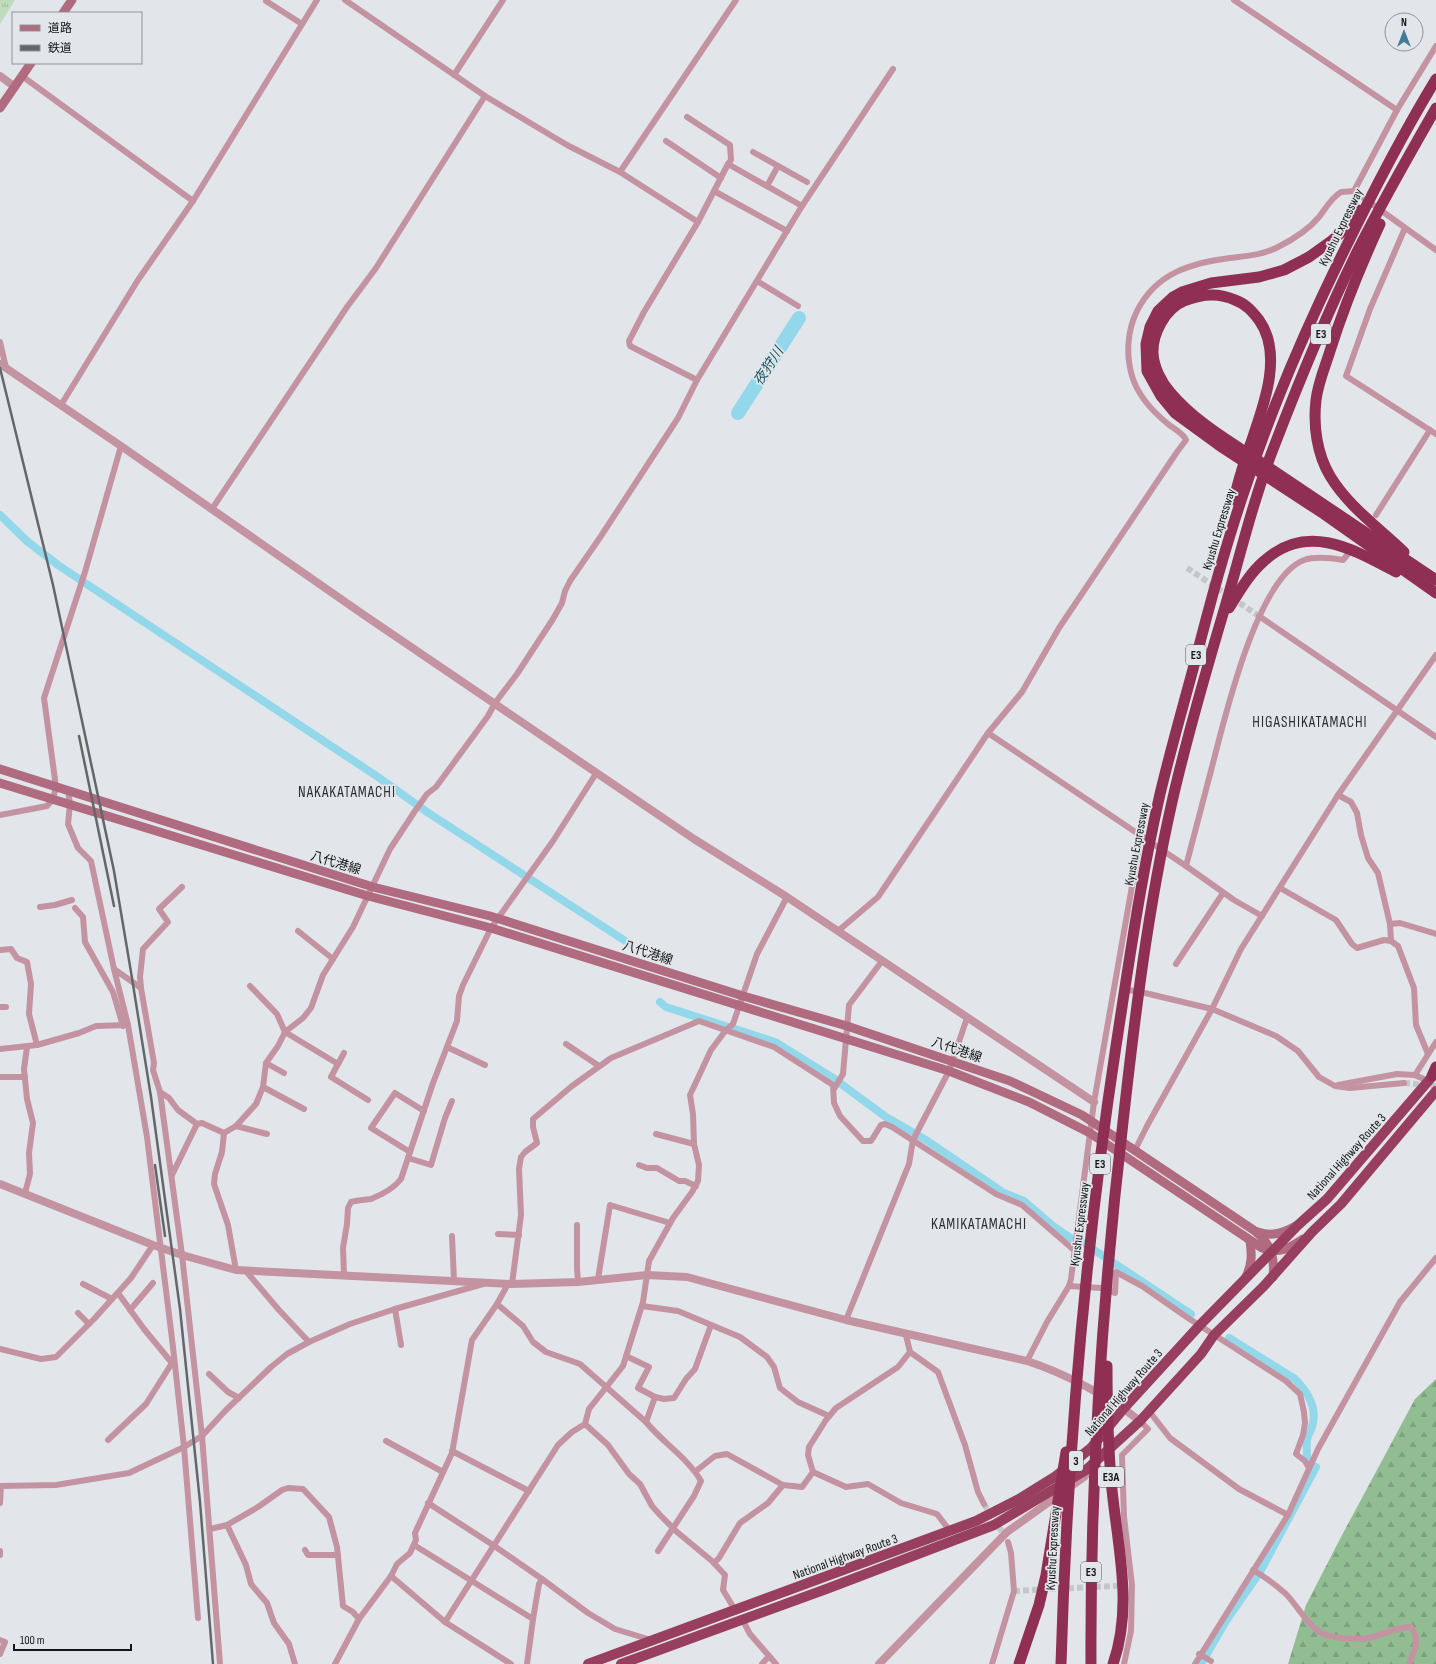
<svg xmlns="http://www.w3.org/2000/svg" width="1436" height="1664" viewBox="0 0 1436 1664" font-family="'Sofia Sans Condensed','Noto Sans JP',sans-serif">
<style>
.grass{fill:url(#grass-tufts)}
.forest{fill:url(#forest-firs)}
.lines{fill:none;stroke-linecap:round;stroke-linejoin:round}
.canal{stroke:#92d8ea;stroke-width:8}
.river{stroke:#92d8ea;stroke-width:14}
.minor-tunnel{stroke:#c3c7ca;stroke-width:6;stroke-dasharray:6 3;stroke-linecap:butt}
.minor{stroke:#c493a1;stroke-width:6}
.tertiary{stroke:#c493a1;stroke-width:8}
.secondary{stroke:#b06b80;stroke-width:9}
.trunk{stroke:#983e5e;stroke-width:10}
.motorway{stroke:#902f54;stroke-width:11}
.rail{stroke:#646769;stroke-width:2.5}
.labels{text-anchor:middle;stroke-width:3.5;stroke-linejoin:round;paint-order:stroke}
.shield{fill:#e2e6ea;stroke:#515456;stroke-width:1}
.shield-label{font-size:12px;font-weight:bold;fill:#131516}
.street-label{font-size:13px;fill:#131516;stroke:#e2e6ea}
.water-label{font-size:14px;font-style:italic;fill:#195562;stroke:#e2e6ea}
.quarter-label{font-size:15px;letter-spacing:1px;fill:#2c2f32;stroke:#e2e6ea}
</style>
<defs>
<pattern id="grass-tufts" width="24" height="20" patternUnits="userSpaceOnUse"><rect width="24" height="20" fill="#bddbbd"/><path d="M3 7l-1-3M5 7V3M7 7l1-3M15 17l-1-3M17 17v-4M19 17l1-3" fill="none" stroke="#a2bba2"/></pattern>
<pattern id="forest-firs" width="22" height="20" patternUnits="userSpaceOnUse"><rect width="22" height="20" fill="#92bd93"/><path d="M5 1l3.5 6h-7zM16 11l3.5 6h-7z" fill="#7da27e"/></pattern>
</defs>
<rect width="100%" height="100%" fill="#e2e6ea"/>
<!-- grass -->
<path class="grass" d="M0,0H15L0,24Z"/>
<!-- forest -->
<path class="forest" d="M1436,1379V1664H1288L1306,1605L1341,1537L1415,1399Z"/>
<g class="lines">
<!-- canal -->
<g class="canal">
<path d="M0,515L28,542L58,565L378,777L427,812L630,944"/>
<path d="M660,1002L666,1007L775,1042L833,1078L886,1117L926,1140L1004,1193L1024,1201L1053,1226L1072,1239"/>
<path d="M1082,1242L1191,1314"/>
<path d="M1229,1338L1295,1379C1308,1392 1318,1408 1312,1427C1311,1431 1308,1435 1307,1439C1306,1445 1307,1452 1307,1458"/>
<path d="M1201,1664L1226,1621L1260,1572L1316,1467"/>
</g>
<!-- river -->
<path class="river" d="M738,413L799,318"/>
<!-- minor-tunnel -->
<g class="minor-tunnel">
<path d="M1187,568L1259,616"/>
<path d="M1404,1083L1436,1086"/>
<path d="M984,1504L1006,1538"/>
<path d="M1014,1591L1132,1585"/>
</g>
<!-- minor -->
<g class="minor">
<path d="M345,0L485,96L567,145L620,172L698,222"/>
<path d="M1234,0L1397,110"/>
<path d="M266,1L302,24"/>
<path d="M454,75L503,0"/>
<path d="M22,76L193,201"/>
<path d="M687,117L730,145L731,160L728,164"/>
<path d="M666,141L721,178"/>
<path d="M753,152L807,182"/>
<path d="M620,172L736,0"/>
<path d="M767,186L778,166"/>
<path d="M714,191L787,231"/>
<path d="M1354,191L1397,110L1436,46"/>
<path d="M1405,228L1370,309L1346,376L1436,434"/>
<path d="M757,281L798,306"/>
<path d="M0,342L6,368"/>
<path d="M697,380L630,346L629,341L644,312L698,222L728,164L802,206"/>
<path d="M61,405L138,280L193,201L317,0"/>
<path d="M212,509L347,307L376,268L485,96"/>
<path d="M1376,515L1430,430"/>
<path d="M1259,616L1436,737"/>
<path d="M988,733L1186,866L1234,900L1262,916"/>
<path d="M68,790L70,804L68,824L78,848L91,861L114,969L141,988L154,1063L153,1070L160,1092L182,1255L202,1436L220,1664"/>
<path d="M1338,795L1351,802L1357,813L1361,835L1368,858L1378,873L1390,924L1391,941"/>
<path d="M0,815L47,806L53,799L56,787L44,698L85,572L121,446"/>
<path d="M1186,866C1195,832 1204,798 1213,763C1225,717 1257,578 1304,560C1316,556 1331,558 1343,560L1348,554"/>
<path d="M1280,888L1336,920L1352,944L1357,948L1384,940L1391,941L1398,946L1414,988L1416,1025L1428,1054"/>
<path d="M40,907L55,905L72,900"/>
<path d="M75,908L83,917L85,942L113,992L123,1026"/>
<path d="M1390,924L1400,923L1436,934"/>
<path d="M298,931L333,959"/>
<path d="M838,931L878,897L988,733L1022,692L1059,628L1177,452L1186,440C1183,433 1174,429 1168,424C1152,411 1138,396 1132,376C1126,355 1127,331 1137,311C1156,273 1191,263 1230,258C1246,256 1263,255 1278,247C1292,240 1309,229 1319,217C1326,208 1331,198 1341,192L1354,191L1436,250"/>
<path d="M0,950L11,949L17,958L27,962L31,984L29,1014L37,1045"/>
<path d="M1176,964L1223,893"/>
<path d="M114,969L128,1025L147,1137L173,1347L184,1447L198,1618"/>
<path d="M250,986L277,1014L285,1032L338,1064L344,1053"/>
<path d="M141,988L140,977L143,949L168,922L159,909L182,887"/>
<path d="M1123,989L1145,993L1212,1009L1276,1036L1298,1051L1319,1077L1335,1086L1350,1088L1404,1083"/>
<path d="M0,1007H6"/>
<path d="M566,1044L599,1066"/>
<path d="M447,1047L485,1065"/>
<path d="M0,1049L37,1045L79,1033L96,1026L128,1025"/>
<path d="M266,1063L284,1073"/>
<path d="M338,1064L331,1077L368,1100"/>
<path d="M1415,1075L1436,1042"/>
<path d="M0,1077H25"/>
<path d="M1338,1085L1397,1074L1415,1075L1428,1081"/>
<path d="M263,1087L304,1109"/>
<path d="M834,1089L843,1074L849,1005L882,961"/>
<path d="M160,1092L169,1098L178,1110L197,1124L202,1123L224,1133L236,1126L256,1104L263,1087L266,1063L278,1046L285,1032L303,1018L311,1008L323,975L353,927L390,849L415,811L427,794L436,787L488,716L495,703L517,674L553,619L562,603L565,591L570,581L601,536L678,418L697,380L802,206L893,69"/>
<path d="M236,1126L267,1134"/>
<path d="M224,1133L222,1152L215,1174L214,1184L228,1225L236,1270"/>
<path d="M656,1134L694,1144"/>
<path d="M1135,1150L1147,1126L1212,1009L1241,949L1338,795L1436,655"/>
<path d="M410,1152L371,1128L395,1093L424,1111"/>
<path d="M408,1158L431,1165L445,1118L452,1101"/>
<path d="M639,1165L647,1168H657L679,1181H685L696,1186"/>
<path d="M172,1175L197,1124"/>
<path d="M25,1193L30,1174L29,1153L33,1123L27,1099L24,1069L27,1047"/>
<path d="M577,1225V1269L578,1282"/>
<path d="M498,1234L519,1235"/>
<path d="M452,1236L454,1281"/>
<path d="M245,1270L279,1310L309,1342"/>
<path d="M344,1274L343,1248L347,1224L348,1208L351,1202C358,1200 364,1200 371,1199C381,1195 394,1188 401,1179L433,1083L457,1021L459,996L463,985L491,928L553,841L597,772"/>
<path d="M598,1279L610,1205L670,1223"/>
<path d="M83,1284L112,1299"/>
<path d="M512,1284L521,1215L519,1169L521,1157L525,1152L537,1143L533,1127V1119L572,1086L611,1058L699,1021L774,1047L833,1085L834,1103L840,1116L863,1141H871L881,1125L885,1124L892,1127L996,1194L1022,1205L1075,1251"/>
<path d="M1069,1286L1101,1288L1115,1293L1116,1272L1142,1286L1188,1318L1286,1381L1300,1394L1304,1412L1305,1423L1303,1435L1296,1454L1305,1461L1309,1468"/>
<path d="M497,1304L523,1326L533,1342L546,1352L580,1364L646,1422C663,1443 688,1458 701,1481L694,1496L658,1551"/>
<path d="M642,1306L678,1311L740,1337L767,1357L774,1367L780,1388L798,1402L829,1416"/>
<path d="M395,1309L401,1345"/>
<path d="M130,1310L153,1283"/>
<path d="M78,1313L89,1324"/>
<path d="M846,1320L909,1164L913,1140L949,1071L967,1018"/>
<path d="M906,1335L910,1352L938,1372L965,1445L978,1492L984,1504"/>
<path d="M0,1349L41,1359L56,1357L94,1319L131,1278L153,1245"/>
<path d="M626,1356L649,1367L638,1388L655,1397"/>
<path d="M1027,1361L1047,1322L1069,1286L1071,1279L1094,1102L1141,835"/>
<path d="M209,1374L228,1392L239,1398"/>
<path d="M1149,1411L1170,1438L1239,1489L1288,1515"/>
<path d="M646,1422L655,1397L664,1399L674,1398L686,1379L695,1369L711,1325"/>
<path d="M108,1440L146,1404L172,1363L144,1329L118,1293"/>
<path d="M386,1441L443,1472"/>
<path d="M452,1451L529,1491"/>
<path d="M696,1471L715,1456L727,1454L783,1485L802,1487L813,1472L808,1455L809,1447L826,1420L836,1408L898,1367L910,1352"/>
<path d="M813,1472L846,1487L868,1484L901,1503L937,1514L950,1531"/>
<path d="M0,1486L56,1485L129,1473L184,1447L202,1436L226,1410L271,1367L287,1354L309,1342L350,1324L395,1309L483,1284"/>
<path d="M0,1503L1,1486"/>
<path d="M428,1503L493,1545L542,1579L539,1584L533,1619"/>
<path d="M227,1525L258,1507L282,1490L288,1488L303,1489L329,1517L337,1547L343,1606L353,1612L359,1619"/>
<path d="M210,1529L227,1525L246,1565L251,1584L267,1603L274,1623L289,1644L295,1664"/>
<path d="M414,1545L533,1619L527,1664"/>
<path d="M305,1550L308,1555H338"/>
<path d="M0,1551V1555"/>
<path d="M714,1563L719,1558L740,1523L768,1503L783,1485"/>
<path d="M1253,1570C1265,1577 1276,1585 1286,1594C1296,1604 1307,1624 1318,1631C1329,1638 1348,1639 1360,1639C1378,1639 1394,1626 1411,1627C1421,1640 1414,1650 1409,1664"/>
<path d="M391,1576L445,1622L511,1664"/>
<path d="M542,1579L588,1613L615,1629L651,1640"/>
<path d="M735,1610L723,1590L725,1575L712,1561L677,1532L660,1515L652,1506L640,1484L629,1474L608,1445L585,1424L589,1409L623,1366L643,1302L649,1261L673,1218L692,1192L698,1181L699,1165L694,1144L693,1114L690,1095L711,1050L726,1030L733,1024L757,954L787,897"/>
<path d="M742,1619L750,1634L776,1664"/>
<path d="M445,1622L558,1445L572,1432L585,1424"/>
<path d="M0,1640L5,1642L0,1654"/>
<path d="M1199,1654L1211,1661"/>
<path d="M335,1664L359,1619L391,1576L397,1564L410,1553L416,1540L415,1533L452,1453L472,1340L497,1304L508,1284"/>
<path d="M762,1664L769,1656"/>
<path d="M992,1664L1014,1591L1011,1553L1008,1542"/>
<path d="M1124,1664L1131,1631L1132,1585L1124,1517L1122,1455L1148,1429L1140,1421"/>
<path d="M1195,1664L1288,1515L1318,1449L1400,1302L1436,1258"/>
</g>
<!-- tertiary -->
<g class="tertiary">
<path d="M0,76L15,87"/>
<path d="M0,364L121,446L364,615L694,839L787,897L1094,1102"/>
<path d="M0,1184L153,1245L182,1255L236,1270L512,1284L578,1282L647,1275L687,1277L846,1320L1027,1361C1064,1373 1110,1397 1140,1421"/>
<path d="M879,1664L1007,1532L1084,1477L1090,1471"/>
</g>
<!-- secondary -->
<g class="secondary">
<path d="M63,13L72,0"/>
<path d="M0,108L31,63"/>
<path d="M0,769L373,887L490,916L743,996L847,1026L1010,1081L1082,1115L1255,1231C1271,1244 1275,1257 1273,1277"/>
<path d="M0,783L368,896L491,928L949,1071L1029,1102L1090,1133L1262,1248C1280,1254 1288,1249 1303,1239"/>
<path d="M1258,1232C1272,1237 1283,1233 1296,1226"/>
<path d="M1246,1277C1252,1264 1252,1255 1250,1241"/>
</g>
<!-- trunk -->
<g class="trunk">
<path d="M588,1664L976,1521L1019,1499L1056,1476L1091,1448L1124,1408L1200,1325L1297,1226L1327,1199L1436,1072"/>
<path d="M621,1664L829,1588L994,1525L1086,1470L1140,1421L1201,1354L1214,1335L1264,1286L1312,1232L1341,1204L1436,1091"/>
</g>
<!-- motorway -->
<g class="motorway">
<path d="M1358,210L1341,233L1330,242L1309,257L1284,270L1259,277L1211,283L1182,292L1173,297L1158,311L1150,327L1146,344L1147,371L1161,396L1175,413L1223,448L1324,514L1436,593"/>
<path d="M1380,224C1361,265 1344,307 1330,351C1325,367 1318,383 1316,400C1313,426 1317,454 1330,476C1348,506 1379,528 1404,552"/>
<path d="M1234,500C1236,491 1238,482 1241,473C1253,429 1289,362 1259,320C1252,311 1246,304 1235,300C1218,292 1201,294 1184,301C1165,309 1152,334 1153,354C1154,367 1161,382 1170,392C1195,422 1231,442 1262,463C1320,502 1378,541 1436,580"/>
<path d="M1229,608C1239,592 1249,574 1264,561C1307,522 1353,549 1396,572"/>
<path d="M1432,1076L1436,1067"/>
<path d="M1107,1366C1107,1407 1108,1448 1112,1490C1118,1548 1133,1607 1113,1664"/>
<path d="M1019,1664L1039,1605L1046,1575L1066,1452"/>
<path d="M1061,1664C1067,1458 1085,1250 1116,1046C1129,962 1141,877 1160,794C1171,748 1184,703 1196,658C1211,599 1227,540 1247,483C1272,407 1304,333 1339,261C1369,199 1400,138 1436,79"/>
<path d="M1091,1664C1090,1483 1102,1302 1123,1122C1135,1015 1148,908 1172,802C1187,736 1206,671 1225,607C1241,552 1254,497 1275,444C1300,379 1327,313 1358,250C1382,202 1409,155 1436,108"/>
</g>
<!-- rail -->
<g class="rail">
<path d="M0,368L53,585L114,871L131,972L151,1097L180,1309L200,1502L213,1664"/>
<path d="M79,736L114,906"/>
<path d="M155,1165L165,1236"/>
</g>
</g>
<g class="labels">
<!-- shield labels -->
<g class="shield">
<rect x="1311" y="324" width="20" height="20" rx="3"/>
<rect x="1186" y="645" width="20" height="20" rx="3"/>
<rect x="1090" y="1154" width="20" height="20" rx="3"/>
<rect x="1069" y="1451" width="14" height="20" rx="3"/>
<rect x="1098" y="1467" width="26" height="20" rx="3"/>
<rect x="1081" y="1562" width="20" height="20" rx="3"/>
</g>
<g class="shield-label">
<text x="1321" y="338">E3</text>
<text x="1196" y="659">E3</text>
<text x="1100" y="1168">E3</text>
<text x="1076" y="1465">3</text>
<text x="1111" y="1481">E3A</text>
<text x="1091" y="1576">E3</text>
</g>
<!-- street labels -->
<g class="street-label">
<text transform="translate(1340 227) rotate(-64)" y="5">Kyushu Expressway</text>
<text transform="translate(1218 529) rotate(-73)" y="5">Kyushu Expressway</text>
<text transform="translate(1136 844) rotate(-79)" y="5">Kyushu Expressway</text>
<text transform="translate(336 862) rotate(17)" y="5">八代港線</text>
<text transform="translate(648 952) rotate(18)" y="5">八代港線</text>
<text transform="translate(957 1049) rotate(19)" y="5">八代港線</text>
<text transform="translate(1346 1156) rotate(-48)" y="5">National Highway Route 3</text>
<text transform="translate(1079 1224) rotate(-83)" y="5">Kyushu Expressway</text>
<text transform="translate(1123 1392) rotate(-49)" y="5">National Highway Route 3</text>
<text transform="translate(1052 1548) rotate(-87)" y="5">Kyushu Expressway</text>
<text transform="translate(845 1556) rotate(-20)" y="5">National Highway Route 3</text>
</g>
<!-- water labels -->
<g class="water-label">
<text transform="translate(768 366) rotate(-57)" y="5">夜狩川</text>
</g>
<!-- quarter labels -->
<g class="quarter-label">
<text x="1310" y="727">HIGASHIKATAMACHI</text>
<text x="347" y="797">NAKAKATAMACHI</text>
<text x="979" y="1229">KAMIKATAMACHI</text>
</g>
</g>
<!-- legend -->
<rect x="12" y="12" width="130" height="52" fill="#e2e6ea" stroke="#8f9295"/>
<rect x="20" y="25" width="20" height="6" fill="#b06b80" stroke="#8f9295"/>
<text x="48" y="32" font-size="12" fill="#131516">道路</text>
<rect x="20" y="45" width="20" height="6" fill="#646769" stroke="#8f9295"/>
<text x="48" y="52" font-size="12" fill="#131516">鉄道</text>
<!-- north arrow -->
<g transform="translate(1404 32)"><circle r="19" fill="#e2e6ea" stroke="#8f9295"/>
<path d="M0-3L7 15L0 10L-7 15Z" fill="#407d94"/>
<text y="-6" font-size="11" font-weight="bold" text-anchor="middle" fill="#131516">N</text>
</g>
<!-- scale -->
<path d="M14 1644v6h117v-6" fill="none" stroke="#131516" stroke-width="2"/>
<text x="20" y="1644" font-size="12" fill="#131516" stroke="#e2e6ea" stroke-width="3" paint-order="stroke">100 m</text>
</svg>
